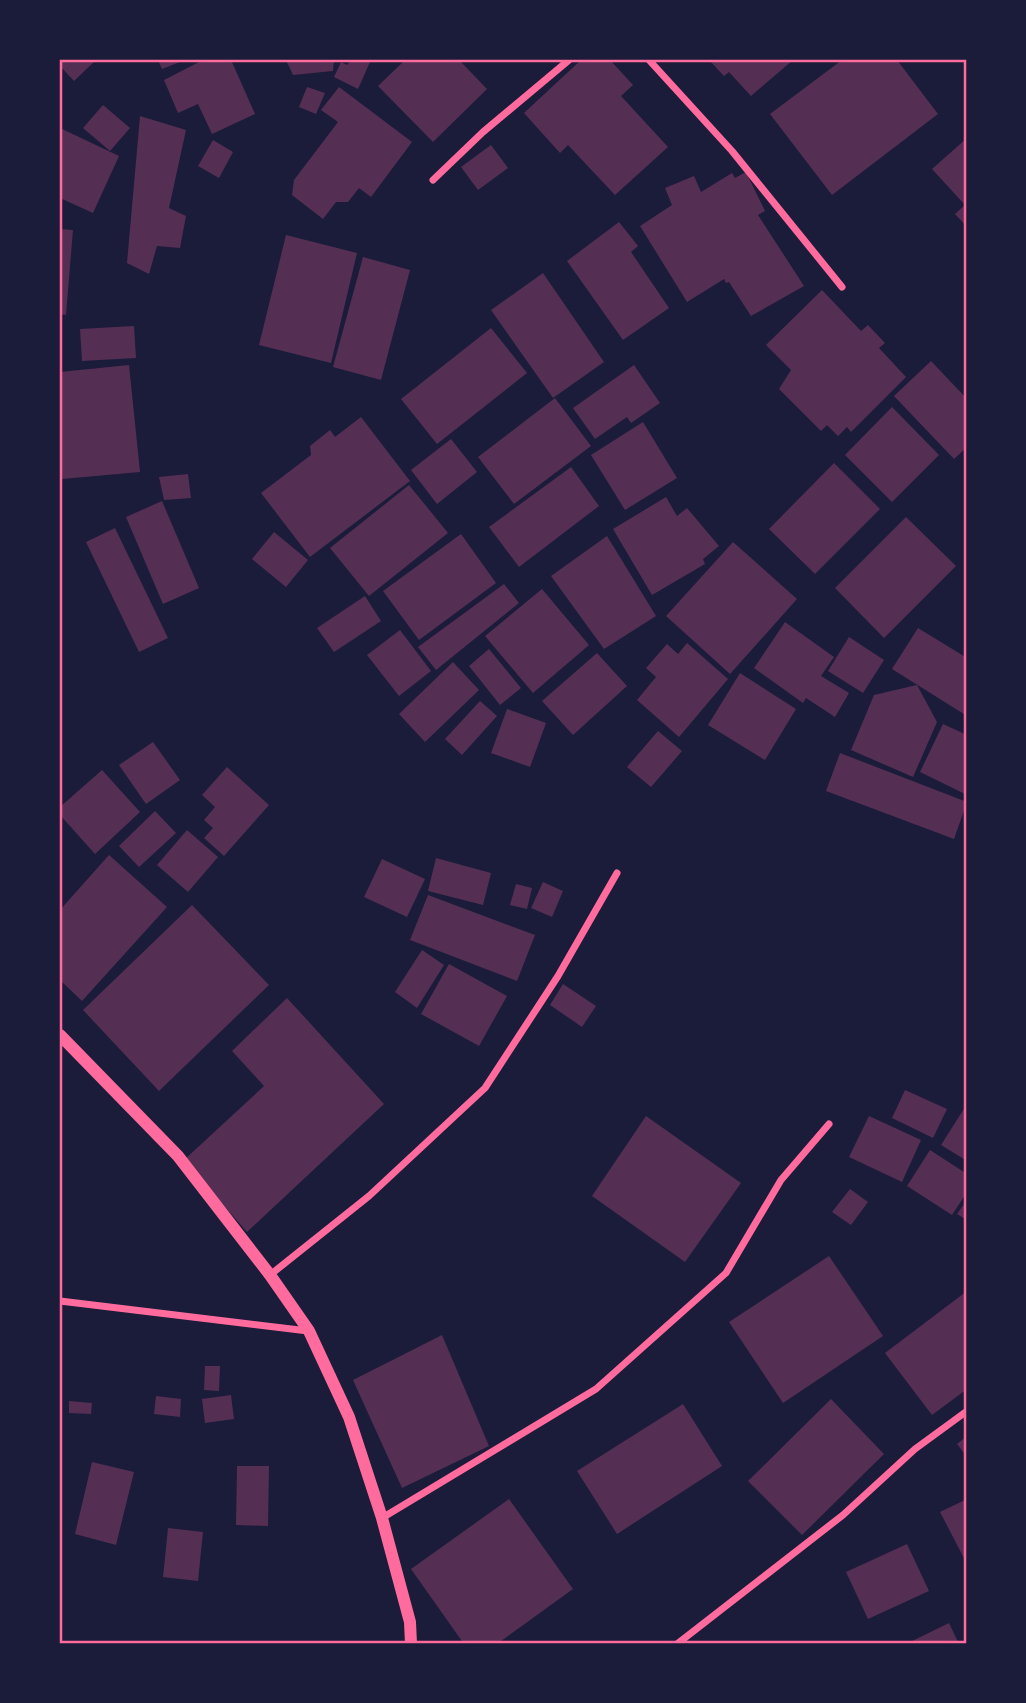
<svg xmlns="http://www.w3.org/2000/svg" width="1026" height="1703" viewBox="0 0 1026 1703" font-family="'Public Sans',sans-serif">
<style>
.building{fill:#542f53}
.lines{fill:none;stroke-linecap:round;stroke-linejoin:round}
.minor{stroke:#ff6b9d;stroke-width:7}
.tertiary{stroke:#ff6b9d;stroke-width:12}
.neatline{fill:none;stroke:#ff6b9d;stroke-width:2.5}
</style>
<rect width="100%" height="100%" fill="#1b1b3a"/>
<!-- building -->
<g class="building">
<path d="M60,60H96L74,81L60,66Z"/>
<path d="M158,60H185L162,69Z"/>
<path d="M203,60H231L255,114L212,134L198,104L178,113L164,80Z"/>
<path d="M286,60H334L333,71L293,75Z"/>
<path d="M351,60H364L370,62L358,89L334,77L341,62L347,65Z"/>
<path d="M405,60H459L487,89L433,142L378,86Z"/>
<path d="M581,60H610L633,85L621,96L668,147L615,195L568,145L560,153L524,113Z"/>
<path d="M709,60H793L751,96L729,72L724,76Z"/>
<path d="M842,60H897L938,114L832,195L770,114Z"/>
<path d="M307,87L325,93L316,114L299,107Z"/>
<path d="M339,87L412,142L371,197L359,188L348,202H336L323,219L292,195L294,180L338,122L321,110Z"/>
<path d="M103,105L130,128L110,151L83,128Z"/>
<path d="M140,116L186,130L169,208L186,216L180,248L157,246L149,274L127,263Z"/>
<path d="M60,128L119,156L93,213L60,198Z"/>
<path d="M967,138V227L955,214L965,205L932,169Z"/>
<path d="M213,140L233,152L219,178L198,166Z"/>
<path d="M491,145L508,168L478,190L461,167Z"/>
<path d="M746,172L765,211L758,215L804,286L751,316L729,282L726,283L724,279L687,302L640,226L672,205L665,188L694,176L701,192L732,173L735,178Z"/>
<path d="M619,222L638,246L631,252L669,308L623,340L567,261Z"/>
<path d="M60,229L73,230L66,315L60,314Z"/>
<path d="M286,235L357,253L331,363L259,345Z"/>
<path d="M363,257L410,270L381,380L333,367Z"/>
<path d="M543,273L604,362L553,398L491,310Z"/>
<path d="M822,290L861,331L868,325L885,343L879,348L906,377L851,432L847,427L838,436L827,425L821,431L779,389L791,370L766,345Z"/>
<path d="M134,326L136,358L82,361L80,329Z"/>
<path d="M491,328L527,373L437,444L401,399Z"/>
<path d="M931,361L967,399V447L954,459L894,396Z"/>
<path d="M129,365L140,472L62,479L60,458V372Z"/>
<path d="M634,365L660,403L631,423L627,417L595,439L573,408Z"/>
<path d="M555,398L591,446L514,504L478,457Z"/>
<path d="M892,407L939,455L892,502L845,455Z"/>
<path d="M361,417L410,481L310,557L261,493L311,455L310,446L330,430L335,437Z"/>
<path d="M643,422L677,478L625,510L591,455Z"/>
<path d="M451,439L477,472L437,504L411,470Z"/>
<path d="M834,463L880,509L815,574L769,529Z"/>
<path d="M571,467L599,506L519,567L489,527Z"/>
<path d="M188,474L191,498L164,500L159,477Z"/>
<path d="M409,485L448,533L369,596L330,548Z"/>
<path d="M666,497L677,516L687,508L719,546L703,559L705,564L652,595L613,529Z"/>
<path d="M162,501L199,588L163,604L126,517Z"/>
<path d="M906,517L956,566L884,638L835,588Z"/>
<path d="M115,528L168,638L139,652L86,542Z"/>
<path d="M274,532L308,560L286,587L252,559Z"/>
<path d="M461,534L496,583L419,640L383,591Z"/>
<path d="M607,536L656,616L604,649L551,576Z"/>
<path d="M733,542L797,599L730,674L666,616Z"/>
<path d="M504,584L519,603L436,670L418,647Z"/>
<path d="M542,589L589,645L533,693L485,636Z"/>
<path d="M365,596L381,621L334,652L317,628Z"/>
<path d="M785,622L834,657L821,676L849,693L835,717L806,698L803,703L754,668Z"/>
<path d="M918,628L967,658V716L892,669Z"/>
<path d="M400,630L431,671L399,696L367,655Z"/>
<path d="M849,637L884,660L863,693L828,671Z"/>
<path d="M687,643L728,679L679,737L637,700L656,677L646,668L667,644L678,654Z"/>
<path d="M489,649L521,688L500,705L469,666Z"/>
<path d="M597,653L627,686L573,735L542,701Z"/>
<path d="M453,662L479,690L425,742L399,714Z"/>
<path d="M740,673L796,709L765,760L708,725Z"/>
<path d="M917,685L937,722L913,777L851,750L874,695Z"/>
<path d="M480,701L497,716L462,755L445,739Z"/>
<path d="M507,709L546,723L530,767L491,753Z"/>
<path d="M943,724L967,735V795L920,772Z"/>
<path d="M658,731L682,751L651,787L627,767Z"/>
<path d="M153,742L180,780L146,804L119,765Z"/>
<path d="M840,753L967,802L954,839L826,791Z"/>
<path d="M227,767L269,805L224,856L204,838L213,828L204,820L215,807L202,795Z"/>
<path d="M102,770L140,812L95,854L60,815V807Z"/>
<path d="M155,811L176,833L139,867L119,846Z"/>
<path d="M187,830L218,857L188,892L157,865Z"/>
<path d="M109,855L167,907L82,1001L60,980V910Z"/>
<path d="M436,858L491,873L483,905L428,891Z"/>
<path d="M382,859L425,879L407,917L364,897Z"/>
<path d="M543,882L563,891L552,917L531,908Z"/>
<path d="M516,884L532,888L527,909L510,905Z"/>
<path d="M428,895L535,935L517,981L410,940Z"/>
<path d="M192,905L269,985L159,1091L83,1010Z"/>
<path d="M422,950L444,965L417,1008L395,992Z"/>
<path d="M449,964L507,996L479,1046L421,1014Z"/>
<path d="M563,984L596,1006L582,1027L550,1005Z"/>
<path d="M287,998L384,1104L247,1232L184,1160L264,1086L232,1051Z"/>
<path d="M905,1090L947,1109L933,1138L892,1118Z"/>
<path d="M967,1104V1161L941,1145Z"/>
<path d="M646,1116L741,1183L685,1262L592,1196Z"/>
<path d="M869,1116L921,1140L902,1182L849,1157Z"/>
<path d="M930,1150L967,1174V1192L952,1215L907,1186Z"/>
<path d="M850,1189L868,1202L851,1225L832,1212Z"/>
<path d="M967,1200V1220L957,1214Z"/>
<path d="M829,1256L883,1336L783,1403L729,1322Z"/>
<path d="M967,1291V1389L932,1415L885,1353Z"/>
<path d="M442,1335L489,1446L402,1488L353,1380Z"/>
<path d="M205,1366H220L219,1391L204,1390Z"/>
<path d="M231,1395L234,1419L205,1423L202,1399Z"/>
<path d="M156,1396L181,1399L180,1417L154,1414Z"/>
<path d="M831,1399L884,1454L802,1535L748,1481Z"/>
<path d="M69,1401L92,1403L91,1414L69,1413Z"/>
<path d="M683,1404L722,1466L617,1534L577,1471Z"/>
<path d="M967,1436V1457L957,1444Z"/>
<path d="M92,1462L134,1472L116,1545L75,1534Z"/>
<path d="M237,1466H269L268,1526L236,1525Z"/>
<path d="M509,1499L573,1589L497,1644H464L411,1569Z"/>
<path d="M967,1499V1564L940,1512Z"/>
<path d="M168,1528L203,1532L198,1581L163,1577Z"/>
<path d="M907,1544L929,1591L868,1619L846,1572Z"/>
<path d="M949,1623L959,1644H906Z"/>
</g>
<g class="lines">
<!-- minor -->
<g class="minor">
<path d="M649,60L732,151L842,287"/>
<path d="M433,180L483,132L569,60"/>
<path d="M270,1275L369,1196L485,1088L558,976L617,873"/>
<path d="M60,1301L308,1331"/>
<path d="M382,1518L596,1389L726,1273L781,1180L829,1124"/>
<path d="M677,1644L843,1515L915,1449L967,1411"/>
</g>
<!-- tertiary -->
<path class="tertiary" d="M60,1035L178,1156L270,1275L309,1331L349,1417L382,1518L410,1622L411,1644"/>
</g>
<!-- border -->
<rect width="1026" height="1703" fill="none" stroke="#1b1b3a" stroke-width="122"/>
<rect x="61" y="61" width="904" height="1581" class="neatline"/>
</svg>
